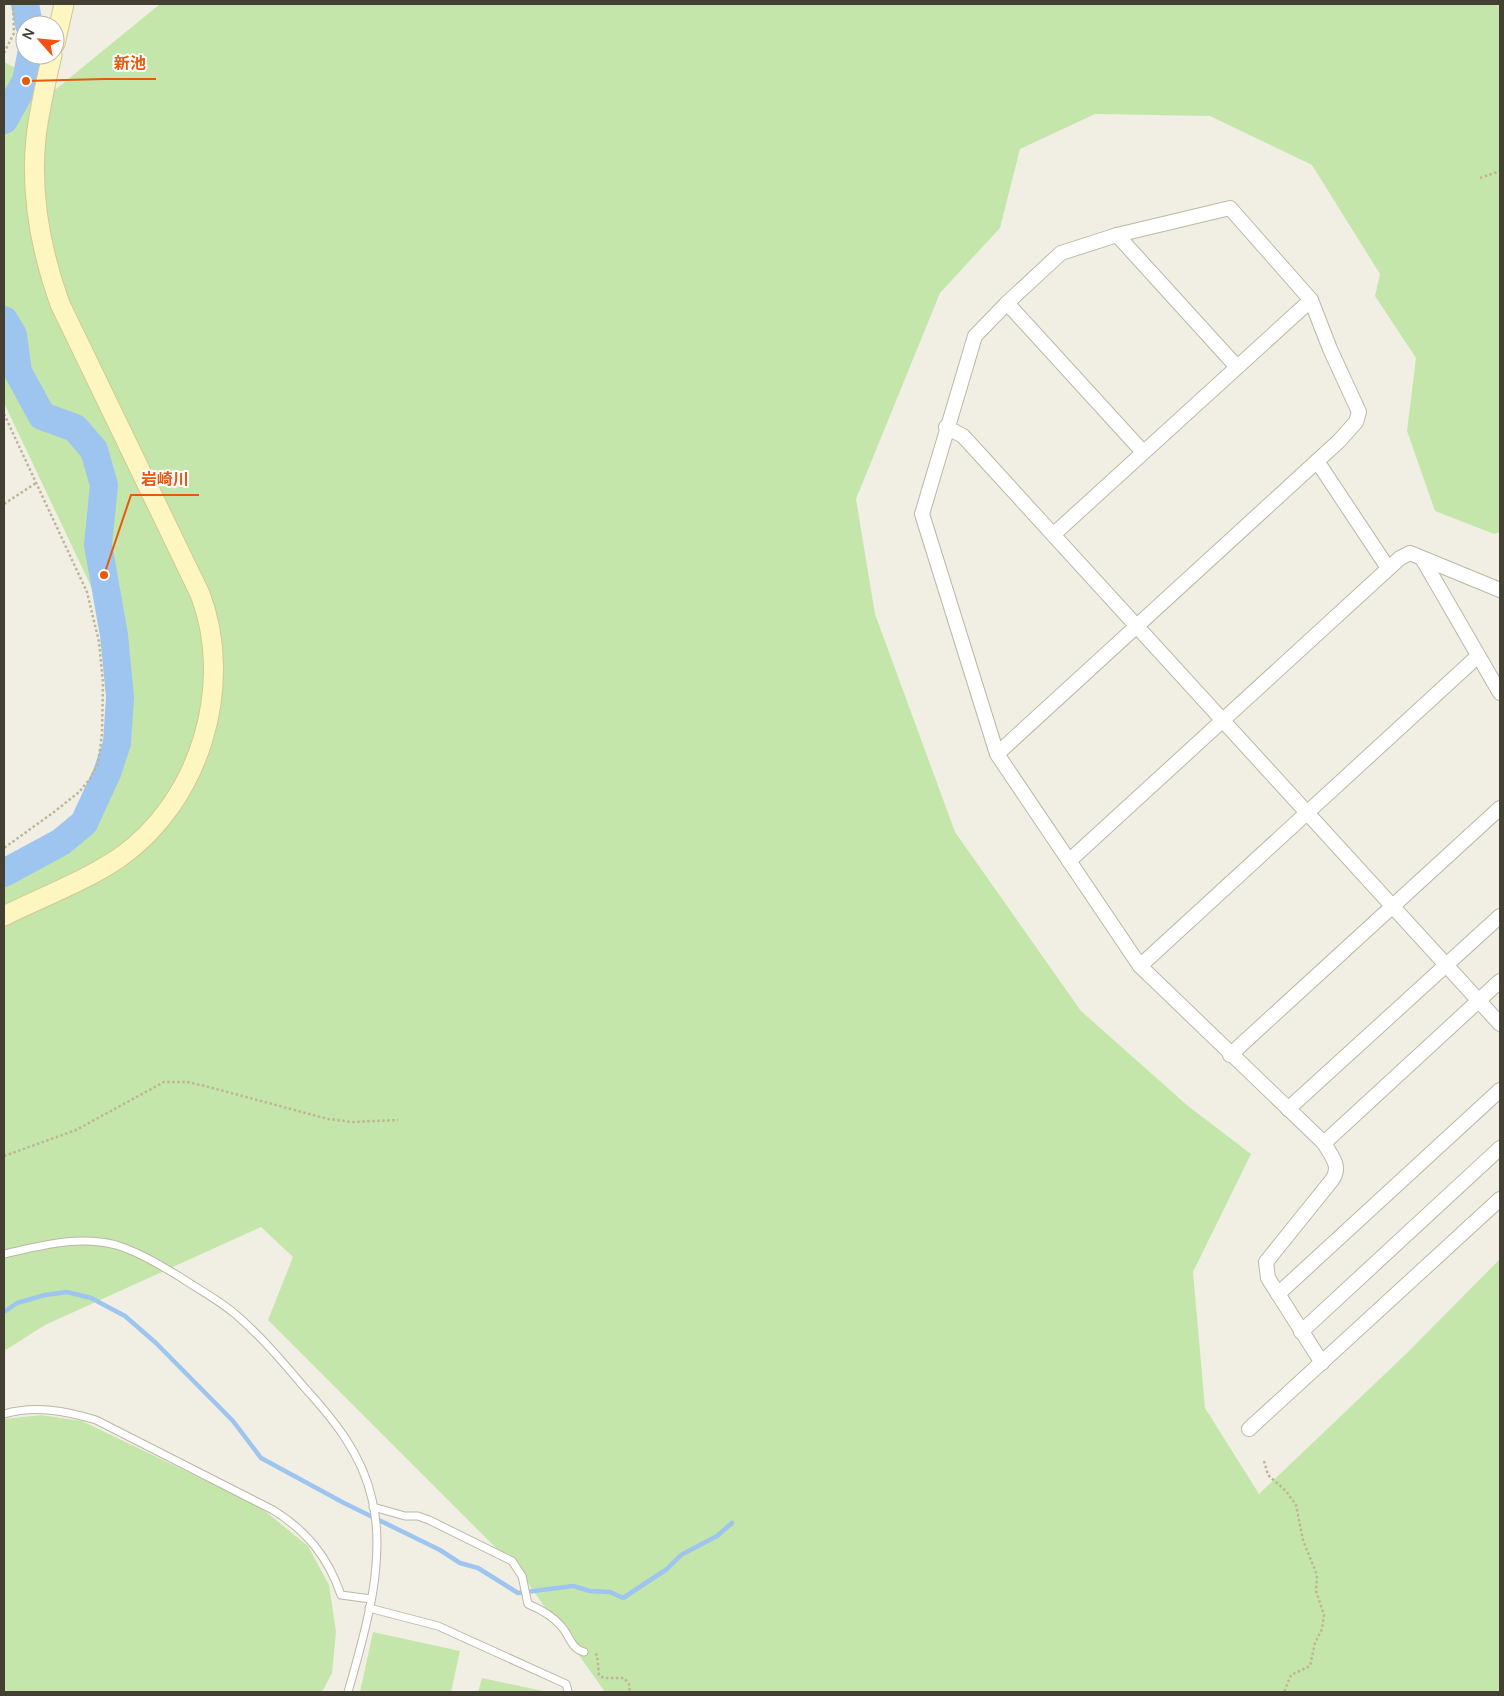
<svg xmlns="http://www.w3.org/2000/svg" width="1504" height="1696" viewBox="0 0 1504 1696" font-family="Manrope,'Noto Sans JP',sans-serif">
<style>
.green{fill:#c5e6ab}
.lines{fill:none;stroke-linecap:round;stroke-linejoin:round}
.stream{stroke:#9ec5ef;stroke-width:4.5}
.river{stroke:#9ec5ef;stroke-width:28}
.lane-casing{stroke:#bdb7a6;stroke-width:9}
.street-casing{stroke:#bdb7a6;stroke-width:16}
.secondary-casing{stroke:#d2c893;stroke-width:21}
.path{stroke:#beb597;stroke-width:2.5;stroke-dasharray:2.5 2.5;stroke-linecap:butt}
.lane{stroke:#fff;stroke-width:7}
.street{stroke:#fff;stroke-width:14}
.secondary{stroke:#fef6c0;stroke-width:19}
.leader{fill:none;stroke:#e8590c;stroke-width:2}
.callout-dot{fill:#e8590c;stroke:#fff;stroke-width:2}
.callout-label{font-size:16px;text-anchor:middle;font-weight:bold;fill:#e8590c;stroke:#fff;stroke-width:4;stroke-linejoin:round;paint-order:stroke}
</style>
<rect width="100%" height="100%" fill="#f1efe3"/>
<!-- green -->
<g class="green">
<path d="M160,4H1500V532L1494,534L1435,511L1407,431L1416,358L1375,296L1380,274L1312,165L1210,116L1095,114L1020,149L1000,228L940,293L856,499L875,614L955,832L1081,1011L1188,1106L1251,1154L1193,1272L1205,1408L1259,1494L1407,1353L1500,1259V1692H605L520,1572L268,1320L293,1257L261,1227L45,1325L4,1351V863L44,840L103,793L121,759L126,660L4,403V62L56,89Z"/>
<path d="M41,1415L82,1421L260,1507L308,1546L329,1585L336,1632L332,1673L322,1692H4V1419Z"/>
<path d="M373,1632L460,1651L451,1692H360Z"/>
<path d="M482,1678L548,1692H478Z"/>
</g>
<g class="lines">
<!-- stream -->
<path class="stream" d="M4,1312L17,1303L45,1295L67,1292L91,1298L125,1316L156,1343L233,1421L261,1458L344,1503L440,1550L460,1563L478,1568L518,1593L573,1586L590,1591L610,1592L623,1598L667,1569L681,1555L717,1536L732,1523"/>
<!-- river -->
<g class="river">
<path d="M25,4L29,25"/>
<path d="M4,120L26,81L31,55"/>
<path d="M4,320L13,335L18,372L42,416L75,428L94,450L104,485L98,545L114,635L120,697L117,743L107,773L84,823L61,842L4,873"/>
</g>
<!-- lane casing -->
<g class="lane-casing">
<g id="lane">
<path d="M4,1254C40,1246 78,1235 116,1245C139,1252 160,1265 180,1277C198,1289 217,1299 234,1313C260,1335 282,1361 304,1387C334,1420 362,1454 372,1499C387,1560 365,1633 348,1692"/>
<path d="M4,1414C35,1405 66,1411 96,1420L273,1510C307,1531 328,1557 341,1595L371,1599"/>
<path d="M373,1507L405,1516H418L429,1520L512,1561L522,1576L528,1604C540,1609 552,1615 561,1626C569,1634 571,1649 584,1652"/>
<path d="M369,1608L438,1626L566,1684L568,1691"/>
</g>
</g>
<!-- street casing -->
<g class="street-casing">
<g id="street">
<path d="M1117,235L1237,367"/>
<path d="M1007,303L1143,452"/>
<path d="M946,427L963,436L1500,1024"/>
<path d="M1317,461L1388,568"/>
<path d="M1054,534L1311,300"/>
<path d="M1423,560L1500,693"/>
<path d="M997,754L1339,441L1356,422L1359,412L1330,349L1311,300L1230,208L1117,235L1061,253L1007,303L975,336L922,514L997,754L1140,966L1324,1143C1331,1156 1342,1166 1332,1180L1266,1262L1268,1278L1322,1363"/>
<path d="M1069,861L1400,558L1410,553L1500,590"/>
<path d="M1140,966L1478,656"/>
<path d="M1230,1055L1500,808"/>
<path d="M1288,1109L1500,916"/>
<path d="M1324,1143L1500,981"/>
<path d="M1278,1294L1500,1090"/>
<path d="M1301,1332L1500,1148"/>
<path d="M1249,1429L1500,1199"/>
</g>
</g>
<!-- secondary casing -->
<g class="secondary-casing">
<g id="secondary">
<path d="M55,44L64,4"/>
<path d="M4,916C42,897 83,882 119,858C200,802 235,685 200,594L60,304C41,251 30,195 36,138C39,110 46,82 52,55"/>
</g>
</g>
<!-- path -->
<g class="path">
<path d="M4,53L14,33L13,4"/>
<path d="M1480,178L1500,171"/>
<path d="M4,414L87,592L99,642L103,683L102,734L98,764L90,779L79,792L54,812L4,848"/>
<path d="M4,504L36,483"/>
<path d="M4,1156L76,1130L164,1082H187L205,1086L328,1119L352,1122L398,1120"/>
<path d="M1264,1461L1268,1475L1286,1491L1296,1505L1303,1540L1317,1575L1316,1591L1324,1615L1322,1629L1315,1643L1310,1666L1291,1675L1284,1692"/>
<path d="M595,1654L597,1655L599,1675L604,1678H624L629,1684L630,1692"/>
</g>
<!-- lane -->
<use href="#lane" class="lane"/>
<!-- street -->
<use href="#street" class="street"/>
<!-- secondary -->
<use href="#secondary" class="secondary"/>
</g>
<!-- callouts -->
<path class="leader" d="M26 81L104 79H156M104 575L131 495H199"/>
<g class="callout-dot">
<circle cx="26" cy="81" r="5"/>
<circle cx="104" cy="575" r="5"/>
</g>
<g class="callout-label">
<text x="130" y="69">新池</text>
<text x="165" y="485">岩崎川</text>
</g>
<!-- border -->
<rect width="1504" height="1696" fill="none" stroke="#433f33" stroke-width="10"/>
<!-- north arrow -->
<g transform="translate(40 40) rotate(297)"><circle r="24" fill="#ffffff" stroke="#b4b2ad"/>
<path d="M0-4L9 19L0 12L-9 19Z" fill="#f94e12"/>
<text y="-8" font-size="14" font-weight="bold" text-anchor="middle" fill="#433f33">N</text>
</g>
</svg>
